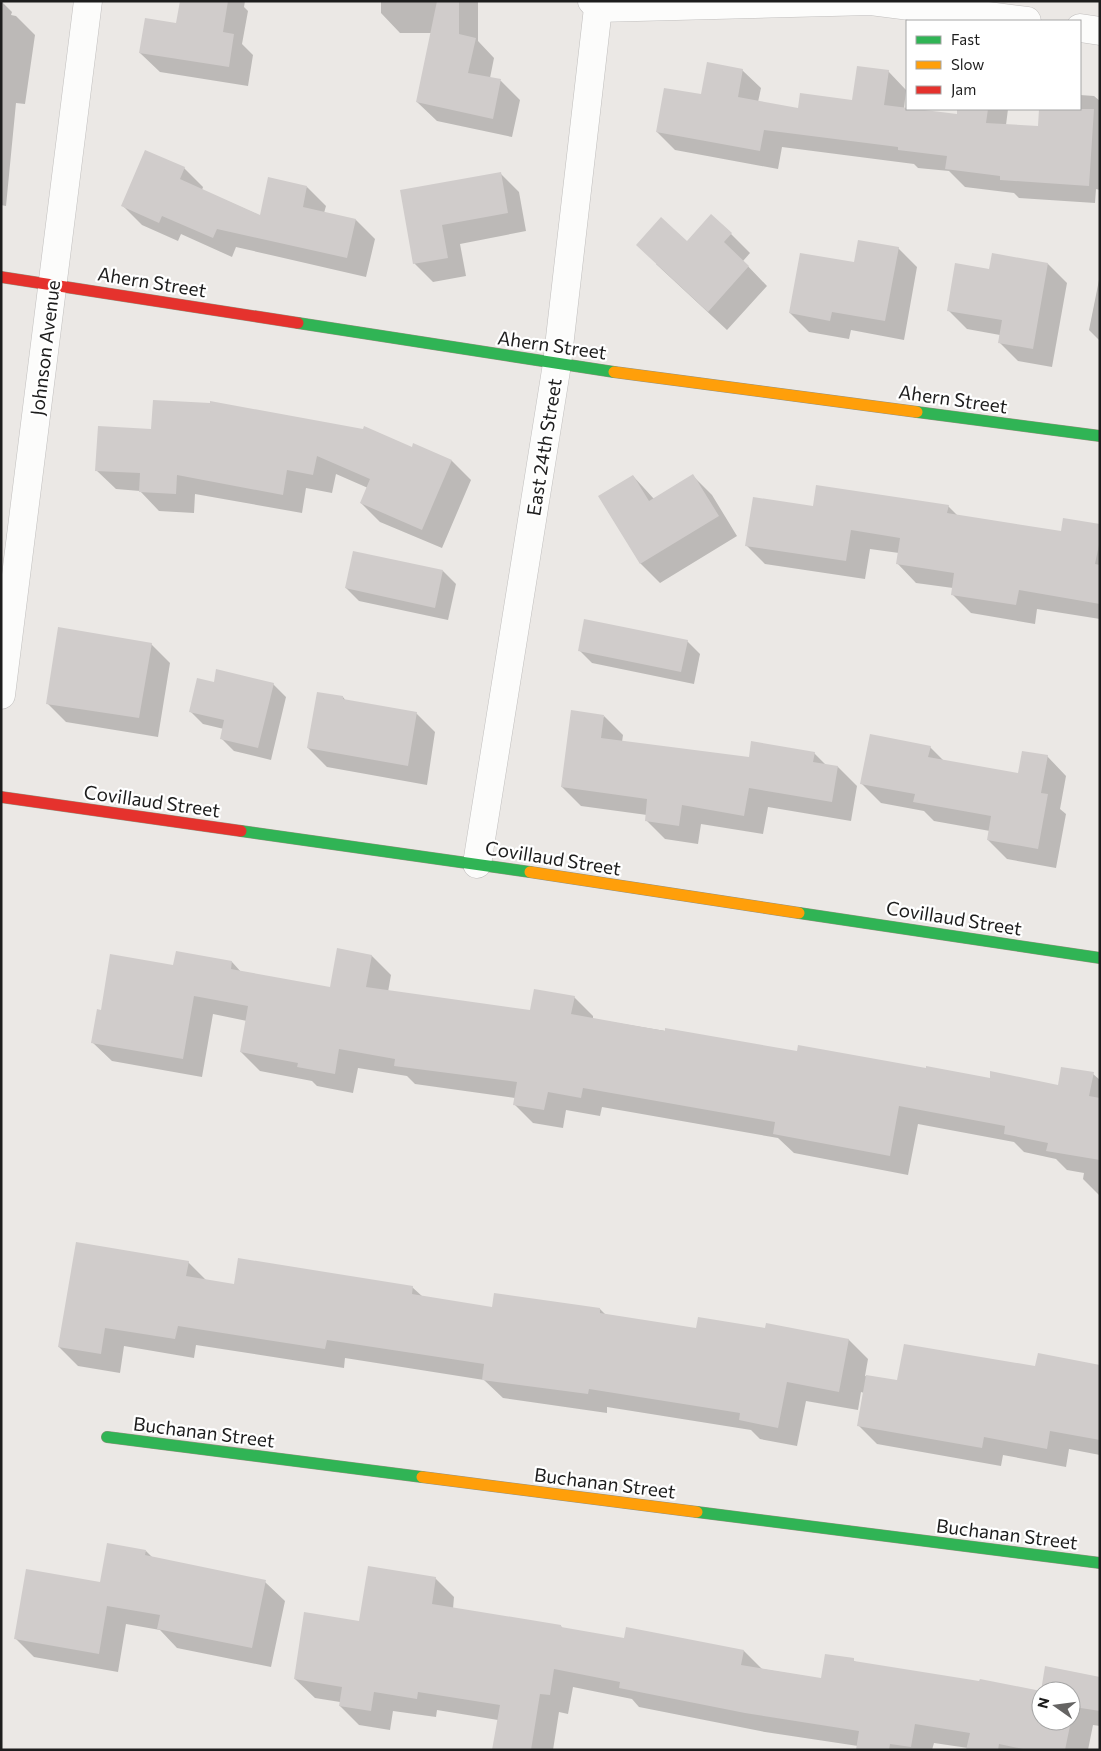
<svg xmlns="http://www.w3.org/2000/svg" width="1101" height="1751" viewBox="0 0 1101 1751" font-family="Commissioner,sans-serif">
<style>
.shadow{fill:#0003}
.building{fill:#d0cccb}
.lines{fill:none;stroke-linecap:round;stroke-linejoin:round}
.street-casing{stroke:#c1bfbe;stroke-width:29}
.fast-casing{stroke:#94927f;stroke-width:12}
.slow-casing{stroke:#94927f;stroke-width:12}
.jam-casing{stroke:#94927f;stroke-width:12}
.street{stroke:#fcfcfb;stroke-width:28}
.fast{stroke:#30b455;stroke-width:11}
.slow{stroke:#ff9f0a;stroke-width:11}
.jam{stroke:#e5322d;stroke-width:11}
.labels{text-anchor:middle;stroke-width:4.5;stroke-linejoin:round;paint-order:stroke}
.street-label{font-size:19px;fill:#1d1d1d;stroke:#fff}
</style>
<rect width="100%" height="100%" fill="#ebe8e5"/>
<!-- shadow -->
<g class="shadow">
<path d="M1,1L12,12L11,15L16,16L35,35L25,104L16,103L6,206L1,205Z"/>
<path d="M181,1H245L244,7L248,11L242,44L253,55L248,86L160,72L140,53L177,24Z"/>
<path d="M381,1H478V41L494,58L490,78L501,81L520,100L512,137L437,121L417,102L432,33H400L381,13Z"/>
<path d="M742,70L761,88L758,102L799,109L854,102L888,71L906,90L904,109L958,115L959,109H1008L1006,125L1039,127L1041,109H1080V95L1094,96L1100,101V190L1096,189L1095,203L1019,198L1014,193L965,187L949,171L918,168L914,164L782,147L778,169L675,150L657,132L702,96Z"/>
<path d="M184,168L203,187L202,190L261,216L307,187L326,206L324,213L356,220L375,239L366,277L236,247L232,257L181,234L178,241L142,225L123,206Z"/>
<path d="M500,173L519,192L526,231L460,244L466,276L433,282L414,263L401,191Z"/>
<path d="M731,234L750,253L743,261L767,286L727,330L656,264L687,243Z"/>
<path d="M898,248L917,267L904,340L851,330L849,339L809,332L790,313L855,264Z"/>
<path d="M1048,264L1067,283L1052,367L1018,361L999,342L1000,335L967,329L948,310L990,271Z"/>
<path d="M1100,275V341L1089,330Z"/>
<path d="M412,448L452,461L471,480L442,548L380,522L361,503L368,488L336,474L332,493L306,488L302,513L195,494L194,513L159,511L140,491L116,489L96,470Z"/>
<path d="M633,476L654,499L693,476L712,495L737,536L660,583L641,564L600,496Z"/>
<path d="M948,506L958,516L1062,533L1100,525V619L1037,609L1035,624L971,613L952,594L953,588L916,583L897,563L899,553L870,549L865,579L765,564L746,545L814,507Z"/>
<path d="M443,571L456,584L448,620L359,601L346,588Z"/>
<path d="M687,641L700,654L694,684L592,663L579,650Z"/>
<path d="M151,644L170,663L158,737L66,722L47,703Z"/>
<path d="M215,683L273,684L286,697L271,760L234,751L221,738L224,729L203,724L190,711Z"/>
<path d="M343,697L346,701L416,713L435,732L427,785L327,767L308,748Z"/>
<path d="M604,716L623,735L622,742L750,759L814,753L826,765L838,767L857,786L851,821L768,807L763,834L701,824L698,844L665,839L646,820L647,815L581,806L562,787Z"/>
<path d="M930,747L945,762L1019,775L1047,756L1066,776L1060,809L1066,814L1056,868L1007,859L988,840L990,831L934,821L924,811L881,803L862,784Z"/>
<path d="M338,950L372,956L391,975L388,992L531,1011L574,997L593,1016V1019L798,1053L991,1080L1059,1086L1093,1074L1100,1080V1196L1083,1179L1084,1173L1067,1170L1056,1159L1024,1152L1014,1142L918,1124L908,1175L794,1153L778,1138L602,1107L600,1116L566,1110L563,1128L533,1123L514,1104L515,1098L415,1084L407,1076L358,1068L353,1093L317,1086L312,1081L260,1071L241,1052L247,1021L213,1014L202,1077L112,1061L92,1042L102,1011L174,967L232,962L242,973L331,988Z"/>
<path d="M188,1262L207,1281L235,1285L412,1287L423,1297L493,1308L600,1309L606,1315L697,1330L766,1329L849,1340L868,1359L865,1376L898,1382L1036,1368L1100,1367V1455L1069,1449L1066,1467L1003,1455L1001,1466L877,1444L858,1425L864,1393L861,1392L858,1410L806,1401L797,1446L760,1439L751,1430L607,1407V1413L503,1398L484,1380L345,1358L344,1368L196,1345L194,1358L124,1346L120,1373L78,1366L59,1347Z"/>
<path d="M146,1551L153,1558L265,1582L285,1601L271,1667L177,1648L160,1630L126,1624L118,1672L34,1657L15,1638L101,1583Z"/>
<path d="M435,1578L454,1597L453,1609L561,1626L563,1629L625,1639L744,1651L762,1669L822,1679L853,1660L857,1663L1041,1692V1721H1071V1691H1042L1100,1679V1726L1093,1725L1088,1750H968V1748L934,1743L932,1750H857L858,1746L765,1732L639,1707L632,1699L573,1687L568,1714L559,1712L553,1750H493L498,1720L437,1710L436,1717L393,1711L390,1730L359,1725L340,1706V1702L315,1698L295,1679L360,1622Z"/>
</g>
<!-- building -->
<g class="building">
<path d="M180,1H228L223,32L234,34L229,67L139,53L145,18L176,23Z"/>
<path d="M437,1H459V34L476,38L468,73L501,79L493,119L416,102Z"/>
<path d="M707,62L743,69L738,97L798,108L800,93L852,100L857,66L889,70L884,105L957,114V109H988L986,123L1038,126L1039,109H1094L1089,186L1000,180V176L945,169L947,156L898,150V147L764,130L760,151L656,132L664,88L701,94Z"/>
<path d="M145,150L185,167L180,179L260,215L268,177L307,186L303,207L356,219L347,258L217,229L213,238L162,216L159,223L121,206Z"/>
<path d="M501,172L508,213L442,225L448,258L413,264L400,190Z"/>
<path d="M711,214L732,233L724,242L749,266L708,312L636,245L661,217L687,241Z"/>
<path d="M858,240L899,247L885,321L832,312L830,321L789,313L800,253L854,262Z"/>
<path d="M992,253L1048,263L1033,349L998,343L1002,320L947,311L955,263L989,269Z"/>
<path d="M153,400L210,403V401L363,429L364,426L412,447L413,443L452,460L422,530L360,503L370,479L317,456L313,475L287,470L283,495L177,475L176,494L139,492L140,473L95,471L98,426L151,429Z"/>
<path d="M693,474L719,516L640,564L598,496L633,475L649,501Z"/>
<path d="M816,485L949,505L947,513L1061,531L1063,518L1100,524V540L1095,564L1100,565V604L1019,590L1016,605L951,595L954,573L896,564L900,538L851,530L846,561L745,546L753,497L813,506Z"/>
<path d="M353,551L443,570L435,608L345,588Z"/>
<path d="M584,619L688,640L681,672L578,651Z"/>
<path d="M58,627L152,643L139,718L46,704Z"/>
<path d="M216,669L274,683L258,748L220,739L224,720L189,712L197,678L214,682Z"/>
<path d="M317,692L343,696V699L417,712L408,766L307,748Z"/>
<path d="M571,710L604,715L601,738L749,757L751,741L815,752L813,762L838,766L832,802L749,788L744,816L682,805L679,826L645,821L647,799L561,787Z"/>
<path d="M870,734L931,746L928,757L1018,773L1022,751L1048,755L1041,793L1048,794L1038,849L987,840L991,816L913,802L915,794L860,784Z"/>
<path d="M337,948L372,955L366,987L530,1010L534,989L575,996L571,1014L665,1031V1028L797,1051L798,1045L926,1068V1066L990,1078V1071L1058,1085L1061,1067L1094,1072L1089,1096L1100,1098V1160L1046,1151L1048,1143L1004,1134L1005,1126L899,1106L890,1156L773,1134L775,1122L583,1088L581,1098L548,1092L544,1110L513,1105L517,1082L394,1066L395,1059L339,1049L335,1074L297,1067L298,1063L240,1052L248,1006L194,996L183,1059L91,1043L97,1009L101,1010L110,954L173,965L176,951L232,961L231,969L330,987Z"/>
<path d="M76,1242L189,1261L186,1276L234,1284L238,1258L413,1286L412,1294L492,1307L494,1293L600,1308V1313L696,1328L698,1317L765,1328L766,1323L849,1339L839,1392L787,1382L778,1428L739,1420L740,1413L589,1389L588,1394L482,1380L484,1364L327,1340L325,1349L178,1326L175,1339L105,1328L101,1354L58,1347Z"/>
<path d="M904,1344L1035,1366L1038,1353L1100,1365V1440L1050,1431L1047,1449L984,1437L982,1448L857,1426L866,1375L897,1380Z"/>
<path d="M107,1543L146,1550L145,1555L266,1580L252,1648L157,1629L160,1615L107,1606L99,1654L14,1639L26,1569L100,1582Z"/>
<path d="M368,1566L436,1577L432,1604L561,1625V1627L624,1638L626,1627L744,1650L741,1665L821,1678L825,1654L854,1658V1661L979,1681L980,1679L1041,1691L1045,1666L1100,1677V1711L1074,1707L1071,1721V1691H1041V1721H1071L1065,1750H1028L999,1744L998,1750H966L970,1733L915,1724L911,1747L890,1744L889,1750H856L859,1731L745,1713L619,1688L620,1682L554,1669L550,1695L540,1694L531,1750H492L500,1705L418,1692L417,1699L374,1692L371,1711L339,1706L342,1687L294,1679L304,1612L359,1621Z"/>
</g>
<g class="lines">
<!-- street casing -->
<g class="street-casing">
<g id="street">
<path d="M598,8L871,1L1027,21"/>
<path d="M1080,28L1100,31"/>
<path d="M1,695L88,1"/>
<path d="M477,864L557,364L598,8L592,1"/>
</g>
</g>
<!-- fast casing -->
<g class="fast-casing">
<g id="fast">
<path d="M298,323L614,372"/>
<path d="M917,412L1100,436"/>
<path d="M241,831L530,872"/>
<path d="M799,913L1100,958"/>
<path d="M107,1437L422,1477"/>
<path d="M697,1512L1100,1563"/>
</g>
</g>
<!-- slow casing -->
<g class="slow-casing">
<g id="slow">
<path d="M614,372L917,412"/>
<path d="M530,872L799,913"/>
<path d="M422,1477L697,1512"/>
</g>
</g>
<!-- jam casing -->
<g class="jam-casing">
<g id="jam">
<path d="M1,277L298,323"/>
<path d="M1,797L241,831"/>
</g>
</g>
<!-- street -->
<use href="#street" class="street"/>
<!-- fast -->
<use href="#fast" class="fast"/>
<!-- slow -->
<use href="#slow" class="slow"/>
<!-- jam -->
<use href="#jam" class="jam"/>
</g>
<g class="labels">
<!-- street labels -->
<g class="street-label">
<text transform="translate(152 282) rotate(9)" y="7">Ahern Street</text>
<text transform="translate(552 345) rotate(8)" y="7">Ahern Street</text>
<text transform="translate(45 348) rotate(-83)" y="7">Johnson Avenue</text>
<text transform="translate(953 399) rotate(8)" y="7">Ahern Street</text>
<text transform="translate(544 447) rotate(-81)" y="7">East 24th Street</text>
<text transform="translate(152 801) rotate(8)" y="7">Covillaud Street</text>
<text transform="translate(553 858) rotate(9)" y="7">Covillaud Street</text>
<text transform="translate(954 918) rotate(9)" y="7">Covillaud Street</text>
<text transform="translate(204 1432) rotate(7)" y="7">Buchanan Street</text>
<text transform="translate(605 1483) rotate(7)" y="7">Buchanan Street</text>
<text transform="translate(1007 1534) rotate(7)" y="7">Buchanan Street</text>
</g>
</g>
<!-- border -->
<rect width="1101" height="1751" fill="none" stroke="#1d1d1d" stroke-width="5"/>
<!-- legend -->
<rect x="906" y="20" width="175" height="90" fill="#ffffff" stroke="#a5a5a5"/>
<rect x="916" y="36" width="25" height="8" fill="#30b455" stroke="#a5a5a5"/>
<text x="951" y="45" font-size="15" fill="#1d1d1d">Fast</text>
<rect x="916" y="61" width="25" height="8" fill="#ff9f0a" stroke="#a5a5a5"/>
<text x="951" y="70" font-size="15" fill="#1d1d1d">Slow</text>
<rect x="916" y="86" width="25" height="8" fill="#e5322d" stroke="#a5a5a5"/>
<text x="951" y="95" font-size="15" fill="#1d1d1d">Jam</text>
<!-- north arrow -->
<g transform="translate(1056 1706) rotate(284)"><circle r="24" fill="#ffffff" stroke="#a5a5a5"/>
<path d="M0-4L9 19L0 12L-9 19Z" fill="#656463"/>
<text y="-8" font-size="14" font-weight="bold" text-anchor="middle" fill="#1d1d1d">N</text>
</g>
</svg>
